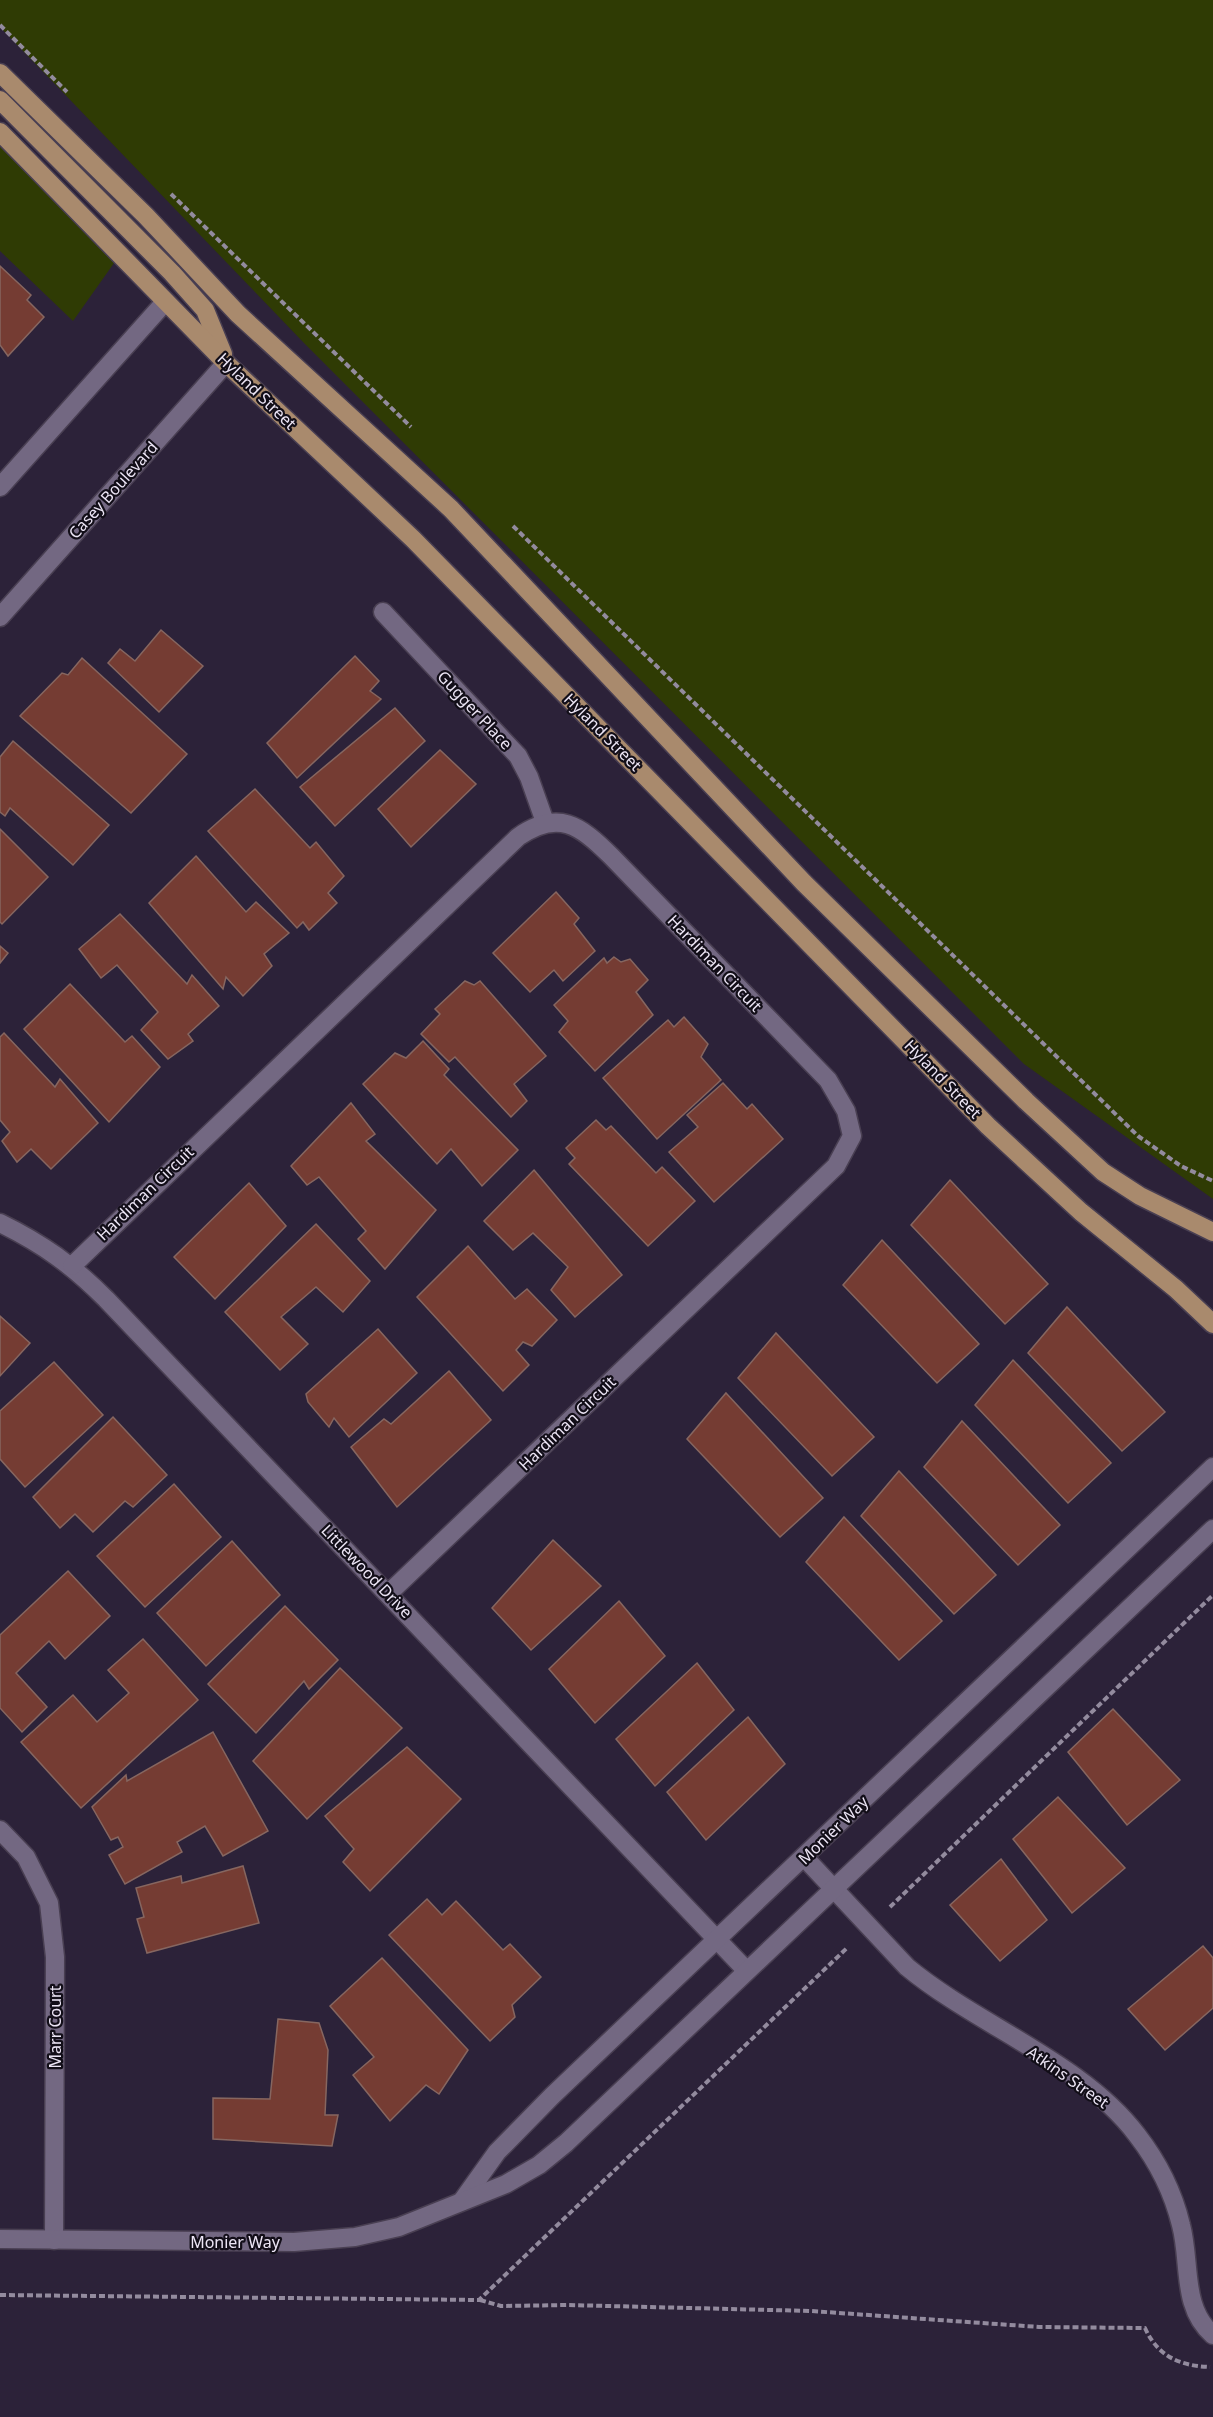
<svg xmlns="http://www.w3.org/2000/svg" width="1213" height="2417" viewBox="0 0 1213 2417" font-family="'Noto Sans',sans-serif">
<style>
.green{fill:#2f3b04}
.building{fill:#753c33;stroke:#866660;stroke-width:1.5}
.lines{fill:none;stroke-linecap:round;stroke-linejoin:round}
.minor-casing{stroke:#493f52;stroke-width:21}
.major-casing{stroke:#493f52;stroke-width:21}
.path{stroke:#938b9e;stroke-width:4;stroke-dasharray:6 3;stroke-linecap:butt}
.minor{stroke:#736882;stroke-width:18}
.major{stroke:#a98a6d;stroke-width:18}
.labels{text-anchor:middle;stroke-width:4.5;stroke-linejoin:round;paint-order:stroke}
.street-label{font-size:16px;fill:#ece5f5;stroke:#120e18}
</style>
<rect width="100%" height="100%" fill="#2c2239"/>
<!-- green -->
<g class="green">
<path d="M0,0H1213V1199L1024,1064L304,343L0,27Z"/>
<path d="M0,132L119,256L73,321L0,251Z"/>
</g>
<!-- building -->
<g class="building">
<path d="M0,266L31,295L27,300L44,317L8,356L0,345Z"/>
<path d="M161,630L203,666L159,712L108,663L120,649L135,661Z"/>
<path d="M355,656L379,681L370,691L381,699L297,778L267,743Z"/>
<path d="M82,658L187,754L131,813L20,716L62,673L68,675Z"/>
<path d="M395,708L425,741L335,826L300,787Z"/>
<path d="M13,741L109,825L73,865L10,808L5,816L0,812V757Z"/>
<path d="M440,750L476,784L411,847L378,809Z"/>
<path d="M255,789L310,848L316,842L344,876L328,893L337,903L309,930L303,922L297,928L208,831Z"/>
<path d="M0,829L48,877L2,924L0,922Z"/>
<path d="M196,856L246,912L256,902L289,933L264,954L272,966L243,996L226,977L223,989L149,903Z"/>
<path d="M556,892L579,918L574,924L595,951L563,981L554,970L530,992L493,953Z"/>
<path d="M120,914L187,984L192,975L219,1006L188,1034L193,1041L168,1059L141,1030L158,1012L117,965L101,978L79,949Z"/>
<path d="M0,946L8,953L0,963Z"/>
<path d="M614,957L621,962L630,959L648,980L636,992L653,1015L595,1071L559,1032L568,1021L554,1005L604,958L607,963Z"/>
<path d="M465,981L474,985L480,981L546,1056L514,1084L527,1101L511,1117L455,1057L449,1062L421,1034L440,1014L435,1009Z"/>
<path d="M70,984L125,1042L132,1036L160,1067L109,1122L24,1029Z"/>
<path d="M684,1017L708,1044L701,1057L721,1080L657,1139L603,1078L668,1020L674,1027Z"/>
<path d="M4,1033L55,1087L60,1079L98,1123L51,1169L31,1149L17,1162L2,1141L10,1132L0,1120V1037Z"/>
<path d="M423,1041L449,1069L444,1075L518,1150L482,1186L451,1149L437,1164L363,1084L395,1053L406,1058Z"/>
<path d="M723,1083L747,1109L752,1104L783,1139L714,1202L669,1152L698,1127L687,1115Z"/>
<path d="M351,1103L375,1134L366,1141L436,1210L385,1269L358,1239L366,1231L319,1177L307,1185L291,1166Z"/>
<path d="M596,1120L606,1130L611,1126L656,1173L662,1167L695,1201L648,1246L569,1164L575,1158L566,1148Z"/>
<path d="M534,1170L622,1275L575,1317L551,1290L568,1267L533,1233L513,1250L484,1221Z"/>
<path d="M950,1180L1048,1284L1005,1324L911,1225Z"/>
<path d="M249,1183L286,1226L215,1299L174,1257Z"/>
<path d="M316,1224L370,1281L343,1312L316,1287L281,1317L308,1344L280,1370L225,1312Z"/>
<path d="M882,1240L979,1344L937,1383L843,1285Z"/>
<path d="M468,1246L515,1299L527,1289L557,1320L532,1346L523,1342L516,1350L529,1365L503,1391L417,1297Z"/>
<path d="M1067,1307L1165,1412L1122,1451L1028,1353Z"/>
<path d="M0,1316L30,1343L0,1376Z"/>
<path d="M378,1329L417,1373L349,1437L334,1418L329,1427L308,1402L306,1394Z"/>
<path d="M776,1333L874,1437L832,1476L738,1378Z"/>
<path d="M1013,1360L1111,1463L1068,1503L975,1405Z"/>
<path d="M54,1362L103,1415L25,1487L0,1459V1411Z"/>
<path d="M449,1371L491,1420L397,1507L351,1447L384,1419L391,1424Z"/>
<path d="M726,1393L823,1498L780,1537L687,1439Z"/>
<path d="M113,1417L167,1475L133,1507L125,1501L93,1532L75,1514L60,1528L33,1497Z"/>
<path d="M962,1421L1060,1525L1018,1565L924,1467Z"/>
<path d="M899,1471L996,1575L954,1614L861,1516Z"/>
<path d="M174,1484L221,1537L145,1607L97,1556Z"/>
<path d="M844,1517L942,1621L899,1660L806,1562Z"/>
<path d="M553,1540L601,1586L531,1650L492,1608Z"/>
<path d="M232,1541L280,1595L206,1666L157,1613Z"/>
<path d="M68,1571L110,1616L65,1659L49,1641L16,1673L47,1707L22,1732L0,1708V1635Z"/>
<path d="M619,1601L665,1656L595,1723L549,1669Z"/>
<path d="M285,1606L338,1660L309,1689L304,1681L256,1733L208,1684Z"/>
<path d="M143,1639L198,1700L81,1808L21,1742L73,1695L97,1722L129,1693L108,1670Z"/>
<path d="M697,1663L734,1710L655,1786L616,1739Z"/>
<path d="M340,1668L402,1728L307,1819L253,1761Z"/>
<path d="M1113,1709L1180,1780L1127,1825L1068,1752Z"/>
<path d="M748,1717L785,1764L706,1840L667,1792Z"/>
<path d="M213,1732L268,1831L223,1856L205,1826L177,1842L182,1852L125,1884L109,1855L123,1847L118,1837L111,1840L92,1807L126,1775L127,1781Z"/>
<path d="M407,1747L461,1799L370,1891L343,1862L354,1849L325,1816Z"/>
<path d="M1058,1797L1125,1868L1072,1913L1013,1839Z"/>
<path d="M1001,1859L1047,1920L1000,1961L950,1905Z"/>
<path d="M243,1866L259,1923L147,1953L137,1919L144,1917L136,1888L181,1876L182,1883Z"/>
<path d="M427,1899L442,1915L456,1901L503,1950L510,1944L541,1977L512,2005L515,2017L490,2041L389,1935Z"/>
<path d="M1203,1946L1213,1958V2008L1165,2050L1128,2009Z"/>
<path d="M382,1958L468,2050L439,2094L426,2085L390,2121L353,2075L374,2057L330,2006Z"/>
<path d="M278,2019L319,2023L328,2050L325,2115H338L332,2146L213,2139V2098L270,2099Z"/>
</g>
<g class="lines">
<!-- minor casing -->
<g class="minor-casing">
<g id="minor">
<path d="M0,487L165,302"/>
<path d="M383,612L518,756L529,777L545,822"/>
<path d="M0,617L226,363"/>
<path d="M0,1223C43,1244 72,1265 106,1299L746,1970"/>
<path d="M72,1266L518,837C558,809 580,825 611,856L828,1080L846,1111L852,1136L836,1166L389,1593"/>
<path d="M0,1830L26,1857L49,1903L55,1957L54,2240"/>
<path d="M804,1857L907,1967C977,2025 1083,2063 1137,2135C1158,2162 1173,2192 1181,2225C1191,2262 1181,2308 1213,2335"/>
<path d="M462,2201L497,2152L552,2096L1213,1467"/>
<path d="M0,2239L294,2242L355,2237L399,2227L506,2184L539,2165L566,2143L1213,1529"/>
</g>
</g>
<!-- major casing -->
<g class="major-casing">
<g id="major">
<path d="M0,73L146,216L238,314L451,509L804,883L1026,1101L1103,1172L1140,1196L1213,1232"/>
<path d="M0,100L172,273L205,310L223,354"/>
<path d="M0,132L226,363L413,539L988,1126L1081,1212L1176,1289L1213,1324"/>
</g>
</g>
<!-- path -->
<g class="path">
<path d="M0,25L67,92"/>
<path d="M171,194L411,427"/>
<path d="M513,526L1138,1136L1181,1166L1213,1181"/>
<path d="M890,1907L1213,1595"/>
<path d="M0,2295L479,2300L848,1947"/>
<path d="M480,2300L501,2306L568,2305L811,2311L1039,2327L1145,2328C1158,2357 1181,2366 1210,2367"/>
</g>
<!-- minor -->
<use href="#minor" class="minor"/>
<!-- major -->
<use href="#major" class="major"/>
</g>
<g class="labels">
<!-- street labels -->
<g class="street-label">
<text transform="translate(257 391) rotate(44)" y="6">Hyland Street</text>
<text transform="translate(113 490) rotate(-48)" y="6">Casey Boulevard</text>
<text transform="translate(475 710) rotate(47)" y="6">Gugger Place</text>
<text transform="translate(603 732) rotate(45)" y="6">Hyland Street</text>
<text transform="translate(715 963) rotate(46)" y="6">Hardiman Circuit</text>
<text transform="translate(943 1079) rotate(46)" y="6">Hyland Street</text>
<text transform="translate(145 1193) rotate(-44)" y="6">Hardiman Circuit</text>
<text transform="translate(567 1423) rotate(-44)" y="6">Hardiman Circuit</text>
<text transform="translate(367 1571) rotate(46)" y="6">Littlewood Drive</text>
<text transform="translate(833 1830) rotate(-44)" y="6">Monier Way</text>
<text transform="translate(55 2027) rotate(-90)" y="6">Marr Court</text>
<text transform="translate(1068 2077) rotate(35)" y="6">Atkins Street</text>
<text x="235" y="2248">Monier Way</text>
</g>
</g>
</svg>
